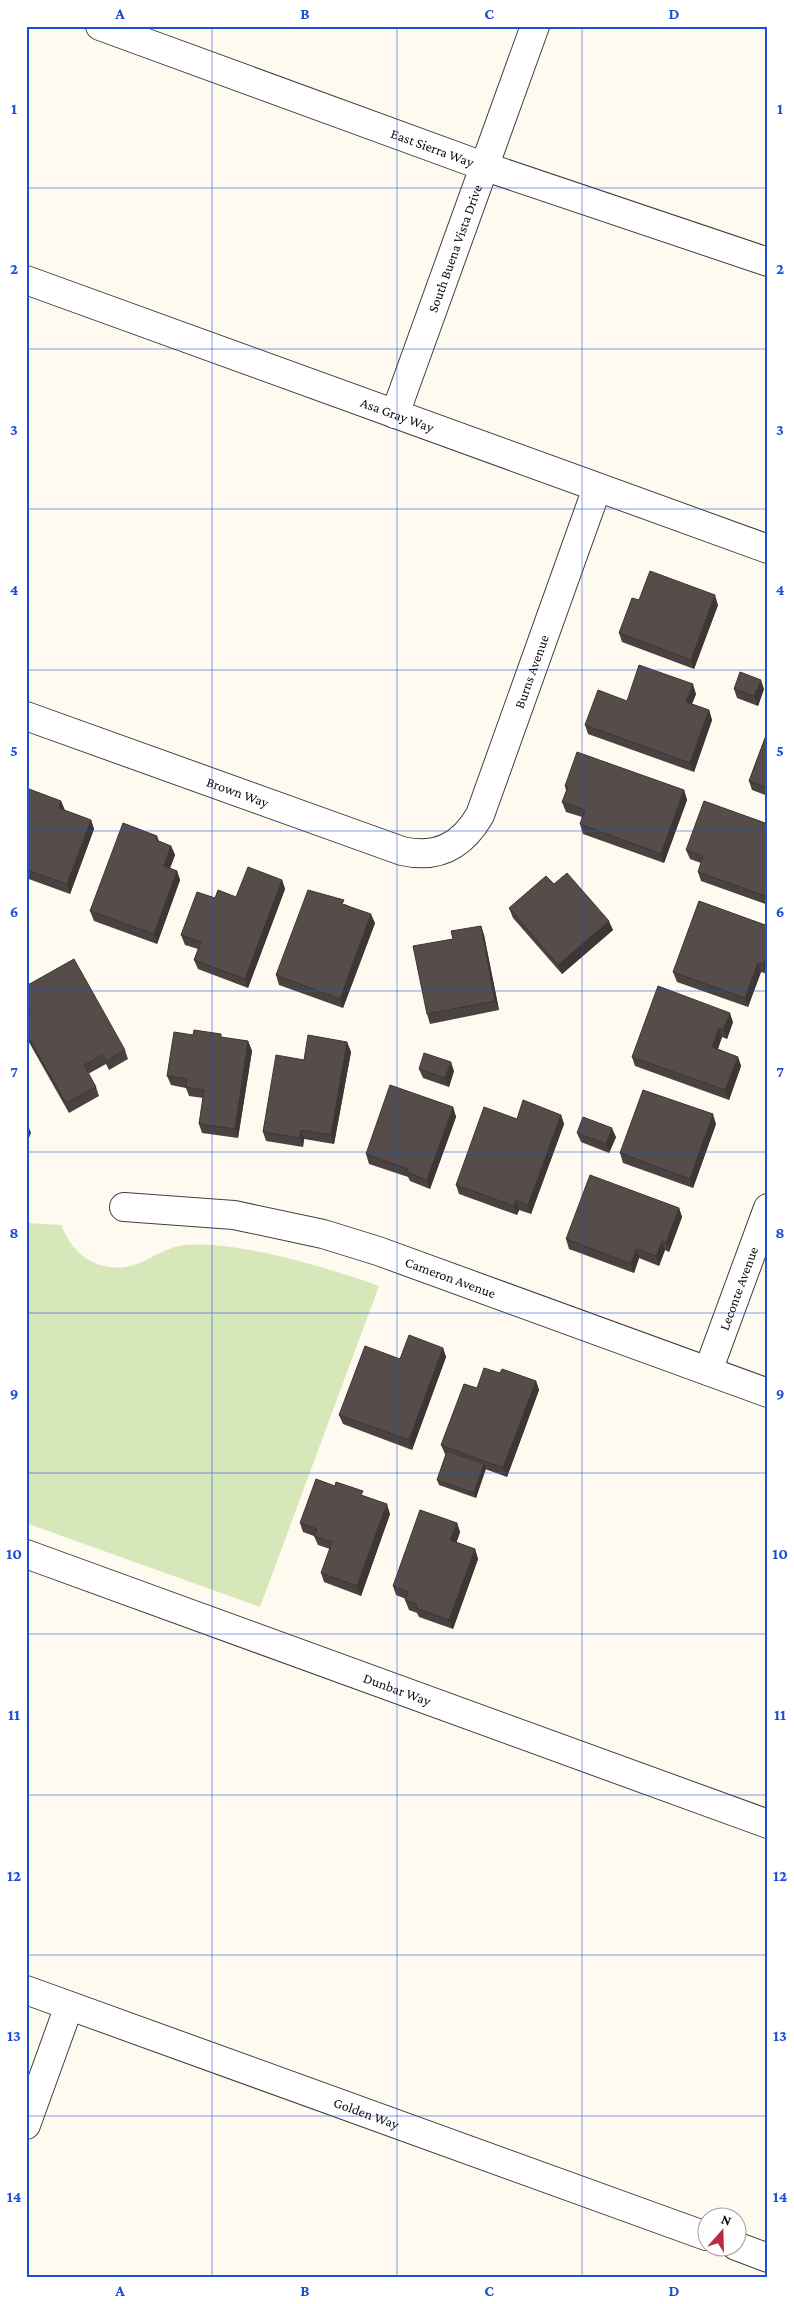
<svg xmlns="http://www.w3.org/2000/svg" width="794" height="2304" viewBox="0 0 794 2304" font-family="'Crimson Pro',serif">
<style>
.green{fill:#d6e7b9}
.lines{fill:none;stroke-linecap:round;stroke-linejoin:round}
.minor-casing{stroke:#404040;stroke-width:30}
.minor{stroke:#fff;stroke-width:28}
.wall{fill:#4a4240}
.shaded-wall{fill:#3c3634}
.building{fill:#564d4a;stroke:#3c3634}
.grid{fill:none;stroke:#1d4ed8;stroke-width:1;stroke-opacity:0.55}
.labels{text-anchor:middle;stroke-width:5;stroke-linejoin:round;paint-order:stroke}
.street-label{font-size:14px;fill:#0d0d0d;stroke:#fff}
.neatline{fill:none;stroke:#1d4ed8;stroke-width:2}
.grid-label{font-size:16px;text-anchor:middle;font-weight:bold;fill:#1d4ed8}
</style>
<rect width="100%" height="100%" fill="#fefaef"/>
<!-- green -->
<path class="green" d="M26,1223L61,1225C70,1247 85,1264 110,1267C140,1272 157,1248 185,1245C236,1240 329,1268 379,1286L260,1607L26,1523Z"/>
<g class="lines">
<!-- minor casing -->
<g class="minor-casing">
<g id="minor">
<path id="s1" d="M100,26L483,166L768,262"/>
<path id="s2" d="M26,280L768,549"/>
<path id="s3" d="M395,414L535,26"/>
<path id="s4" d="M26,716L402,851C437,859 462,846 480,815L597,488"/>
<path id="s5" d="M124,1207L234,1215L323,1234L378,1251L768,1393"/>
<path id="s6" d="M708,1371L768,1208"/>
<path id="s7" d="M26,1554L768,1824"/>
<path id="s8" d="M26,1990L706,2236"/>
<path d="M26,2125L69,2006"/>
<path d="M736,2246L768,2258"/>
</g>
</g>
<!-- minor -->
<use href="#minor" class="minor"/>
</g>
<!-- wall -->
<g class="wall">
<path d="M639,600L718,605L694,669L622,642L619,633Z"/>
<path d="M734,689H764L758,706L737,698Z"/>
<path d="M696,694L692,704L709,710L712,720L694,772L588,734L585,725L627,701Z"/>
<path d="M768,730V796L752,790L749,781Z"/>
<path d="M565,786L684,790L687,800L664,863L583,834L580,824L582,817L566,812L562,802L566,791Z"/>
<path d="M26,797L61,801L64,810L91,820L94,829L70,894L26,878Z"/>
<path d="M768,824V905L701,881L698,872L701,863L690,859L686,850Z"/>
<path d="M157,836L159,841L171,846L175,855L170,868L177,871L180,880L157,944L94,921L90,911Z"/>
<path d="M282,880L285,889L248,988L198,969L194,960L198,949L185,945L181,935L215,898L236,897Z"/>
<path d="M554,884L613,930L562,974L513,918L509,908Z"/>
<path d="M345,904L375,923L343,1008L279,985L276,975Z"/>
<path d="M481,926L484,935L499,1010L430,1024L427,1014L453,939Z"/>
<path d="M768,926V972L767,974L761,972L748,1007L677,982L673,972Z"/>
<path d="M26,986L125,1050L128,1059L109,1070L106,1064L88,1074L96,1087L99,1096L69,1113L26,1037V1014L29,1012L26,1007Z"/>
<path d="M733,1022L727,1039L722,1037L718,1049L738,1057L741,1066L729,1100L635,1066L632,1057Z"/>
<path d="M193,1035L248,1041L252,1051L238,1138L202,1133L199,1124L203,1098L189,1096L186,1088L171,1085L167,1076Z"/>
<path d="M347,1042L351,1052L334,1144L304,1139L303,1147L266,1141L263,1132L304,1060Z"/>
<path d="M419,1069L454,1071L449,1087L423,1078Z"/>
<path d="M453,1107L456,1117L430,1189L410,1181L408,1177L369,1164L366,1154Z"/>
<path d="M561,1115L564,1124L531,1214L519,1210L517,1215L459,1194L456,1185L517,1119Z"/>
<path d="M716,1124L693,1188L623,1163L620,1153Z"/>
<path d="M577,1133L616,1137L609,1153L581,1142Z"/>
<path d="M679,1208L682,1217L669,1252L665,1250L659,1266L639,1258L634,1273L569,1249L566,1239Z"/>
<path d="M443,1348L446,1357L412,1450L343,1424L339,1415L400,1359Z"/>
<path d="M500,1373L536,1381L539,1390L507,1477L485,1469L476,1498L439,1485L437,1480L446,1455L445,1454L441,1445L477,1388Z"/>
<path d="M364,1496L390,1514L361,1596L324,1582L321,1573L330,1549L318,1545L314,1536L303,1532L300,1523Z"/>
<path d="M457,1523L460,1532L456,1543L475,1549L478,1559L453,1629L419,1617L417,1613L409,1610L405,1600L406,1599L396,1595L393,1586Z"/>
</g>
<!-- shaded-wall -->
<g class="shaded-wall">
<path d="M715,595L718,605L694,669L691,660Z"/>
<path d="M761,680L764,689L758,706L754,696Z"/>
<path d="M693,684L696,694L689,711L686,702Z"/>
<path d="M709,710L712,720L694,772L690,763Z"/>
<path d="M684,790L687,800L664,863L661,854Z"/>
<path d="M61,801L65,810L59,808Z"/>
<path d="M91,820L94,829L70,894L67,884Z"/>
<path d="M171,846L175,855L167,876L164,866Z"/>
<path d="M177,871L180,880L157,944L154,934Z"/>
<path d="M282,880L285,889L248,988L245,979Z"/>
<path d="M371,914L375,923L343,1008L340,999Z"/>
<path d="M609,921L613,930L562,974L558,965Z"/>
<path d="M481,926L484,935L499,1010L495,1001Z"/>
<path d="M768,953V972L767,974L763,965Z"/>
<path d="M758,963L761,972L748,1007L745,998Z"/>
<path d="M730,1013L733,1022L727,1039L723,1030Z"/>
<path d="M719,1028L722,1037L715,1056L712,1047Z"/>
<path d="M248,1041L252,1051L238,1138L235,1129Z"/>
<path d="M347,1042L351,1052L334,1144L331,1135Z"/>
<path d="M738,1057L741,1066L729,1100L725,1090Z"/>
<path d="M451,1062L454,1071L449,1087L445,1078Z"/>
<path d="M453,1107L456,1117L430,1189L427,1180Z"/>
<path d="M713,1114L716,1124L693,1188L690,1179Z"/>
<path d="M561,1115L564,1124L531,1214L528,1205Z"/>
<path d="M27,1123L31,1133L26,1145V1126Z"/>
<path d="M612,1128L616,1137L609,1153L606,1144Z"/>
<path d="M301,1130L304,1139L303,1147L300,1138Z"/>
<path d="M516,1200L519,1210L517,1215L514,1206Z"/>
<path d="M679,1208L682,1217L669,1252L666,1243Z"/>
<path d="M662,1241L665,1250L659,1266L656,1256Z"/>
<path d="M636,1249L639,1258L634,1273L631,1264Z"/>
<path d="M443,1348L446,1357L412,1450L409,1440Z"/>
<path d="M536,1381L539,1390L507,1477L503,1468Z"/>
<path d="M484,1464L486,1469L476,1498L474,1493Z"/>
<path d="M387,1504L390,1514L361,1596L357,1586Z"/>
<path d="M457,1523L460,1532L454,1550L450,1540Z"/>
<path d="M475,1549L478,1559L453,1629L449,1620Z"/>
</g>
<!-- building -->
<g class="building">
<path d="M650,571L715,595L691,660L619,633L632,598L639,600Z"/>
<path d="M639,665L693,684L686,702L709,710L690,763L585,725L598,690L627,701Z"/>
<path d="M740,672L761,680L754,696L734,689Z"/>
<path d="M768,730V788L749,781Z"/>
<path d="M577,752L684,790L661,854L580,824L585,810L562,802L568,787L565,786Z"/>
<path d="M29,789L61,801L59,808L91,820L67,884L26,870V797Z"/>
<path d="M704,801L768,824V897L698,872L703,856L686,850Z"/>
<path d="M123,823L157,836L156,840L171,846L164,866L177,871L154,934L90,911Z"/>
<path d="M248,867L282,880L245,979L194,960L201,942L181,935L197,892L215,898L218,890L236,897Z"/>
<path d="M567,873L609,921L558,965L509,908L546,876L554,884Z"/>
<path d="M308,890L344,900L342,904L371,914L340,999L276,975Z"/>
<path d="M699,901L768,926V953L763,965L758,963L745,998L673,972Z"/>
<path d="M481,926L495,1001L427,1014L413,946L453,939L451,931Z"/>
<path d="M74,959L125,1050L106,1061L102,1055L84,1065L96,1087L66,1103L26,1033V1014L30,1011L26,1004V986Z"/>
<path d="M658,986L730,1013L723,1030L719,1028L712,1047L738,1057L725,1090L632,1057Z"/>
<path d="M194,1030L221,1034V1037L248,1041L235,1129L199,1124L204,1090L185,1087L187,1079L167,1076L174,1032L193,1035Z"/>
<path d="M308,1035L347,1042L331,1135L301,1130L300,1138L263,1132L276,1055L304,1060Z"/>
<path d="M424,1053L451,1062L445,1078L419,1069Z"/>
<path d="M390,1085L453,1107L427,1180L406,1172L408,1169L366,1154Z"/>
<path d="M643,1090L713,1114L690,1179L620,1153Z"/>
<path d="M523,1100L561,1115L528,1205L516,1200L514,1206L456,1185L484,1107L517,1119Z"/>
<path d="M583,1117L612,1128L606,1144L577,1133Z"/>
<path d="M590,1175L679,1208L666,1243L662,1241L656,1256L636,1249L631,1264L566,1239Z"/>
<path d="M409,1335L443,1348L409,1440L339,1415L365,1346L400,1359Z"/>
<path d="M484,1368L500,1373L502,1369L536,1381L503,1468L441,1445L464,1384L477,1388Z"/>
<path d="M447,1451L484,1464L474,1493L437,1480Z"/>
<path d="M316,1479L335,1486L336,1482L363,1491L361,1495L387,1504L357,1586L321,1573L332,1542L314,1536L317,1529L300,1523Z"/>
<path d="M420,1510L457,1523L450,1540L475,1549L449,1620L416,1608L417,1604L405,1600L408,1592L393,1586Z"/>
</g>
<!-- grid -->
<path class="grid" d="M212,26V2278M397,26V2278M582,26V2278M26,188H768M26,349H768M26,509H768M26,670H768M26,831H768M26,991H768M26,1152H768M26,1313H768M26,1473H768M26,1634H768M26,1795H768M26,1955H768M26,2116H768"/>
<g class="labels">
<!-- street labels -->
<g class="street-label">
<text dy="5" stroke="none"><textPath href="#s1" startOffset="354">East Sierra Way</textPath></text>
<text dy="5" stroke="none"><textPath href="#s3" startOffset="176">South Buena Vista Drive</textPath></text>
<text dy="5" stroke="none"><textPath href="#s2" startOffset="395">Asa Gray Way</textPath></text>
<text dy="5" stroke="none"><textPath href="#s4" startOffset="645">Burns Avenue</textPath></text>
<text dy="5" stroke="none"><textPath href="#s4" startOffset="225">Brown Way</textPath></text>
<text dy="5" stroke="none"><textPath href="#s5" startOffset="336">Cameron Avenue</textPath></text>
<text dy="5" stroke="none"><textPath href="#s6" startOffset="88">Leconte Avenue</textPath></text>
<text dy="5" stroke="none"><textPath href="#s7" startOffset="395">Dunbar Way</textPath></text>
<text dy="5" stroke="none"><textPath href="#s8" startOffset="362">Golden Way</textPath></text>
</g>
</g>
<!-- border -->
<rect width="794" height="2304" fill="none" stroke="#ffffff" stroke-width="55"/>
<!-- north arrow -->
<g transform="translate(722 2232) rotate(20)"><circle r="24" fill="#ffffff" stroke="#9e9e9e"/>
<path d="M0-4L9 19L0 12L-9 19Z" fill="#b82b40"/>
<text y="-8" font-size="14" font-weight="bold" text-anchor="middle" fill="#0d0d0d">N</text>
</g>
<rect x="28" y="28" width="738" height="2248" class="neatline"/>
<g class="grid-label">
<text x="120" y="19">A</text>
<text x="305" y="19">B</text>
<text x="489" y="19">C</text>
<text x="674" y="19">D</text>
<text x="14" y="114">1</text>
<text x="780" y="114">1</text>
<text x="14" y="274">2</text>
<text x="780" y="274">2</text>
<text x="14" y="435">3</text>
<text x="780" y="435">3</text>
<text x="14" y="595">4</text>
<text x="780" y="595">4</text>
<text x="14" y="756">5</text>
<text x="780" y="756">5</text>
<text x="14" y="917">6</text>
<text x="780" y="917">6</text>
<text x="14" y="1077">7</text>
<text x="780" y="1077">7</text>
<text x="14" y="1238">8</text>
<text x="780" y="1238">8</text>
<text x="14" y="1399">9</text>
<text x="780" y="1399">9</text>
<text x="14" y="1559">10</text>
<text x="780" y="1559">10</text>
<text x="14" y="1720">11</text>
<text x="780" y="1720">11</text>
<text x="14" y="1881">12</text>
<text x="780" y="1881">12</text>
<text x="14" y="2041">13</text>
<text x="780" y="2041">13</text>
<text x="14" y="2202">14</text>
<text x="780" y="2202">14</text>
<text x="120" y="2296">A</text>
<text x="305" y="2296">B</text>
<text x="489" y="2296">C</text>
<text x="674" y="2296">D</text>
</g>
</svg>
